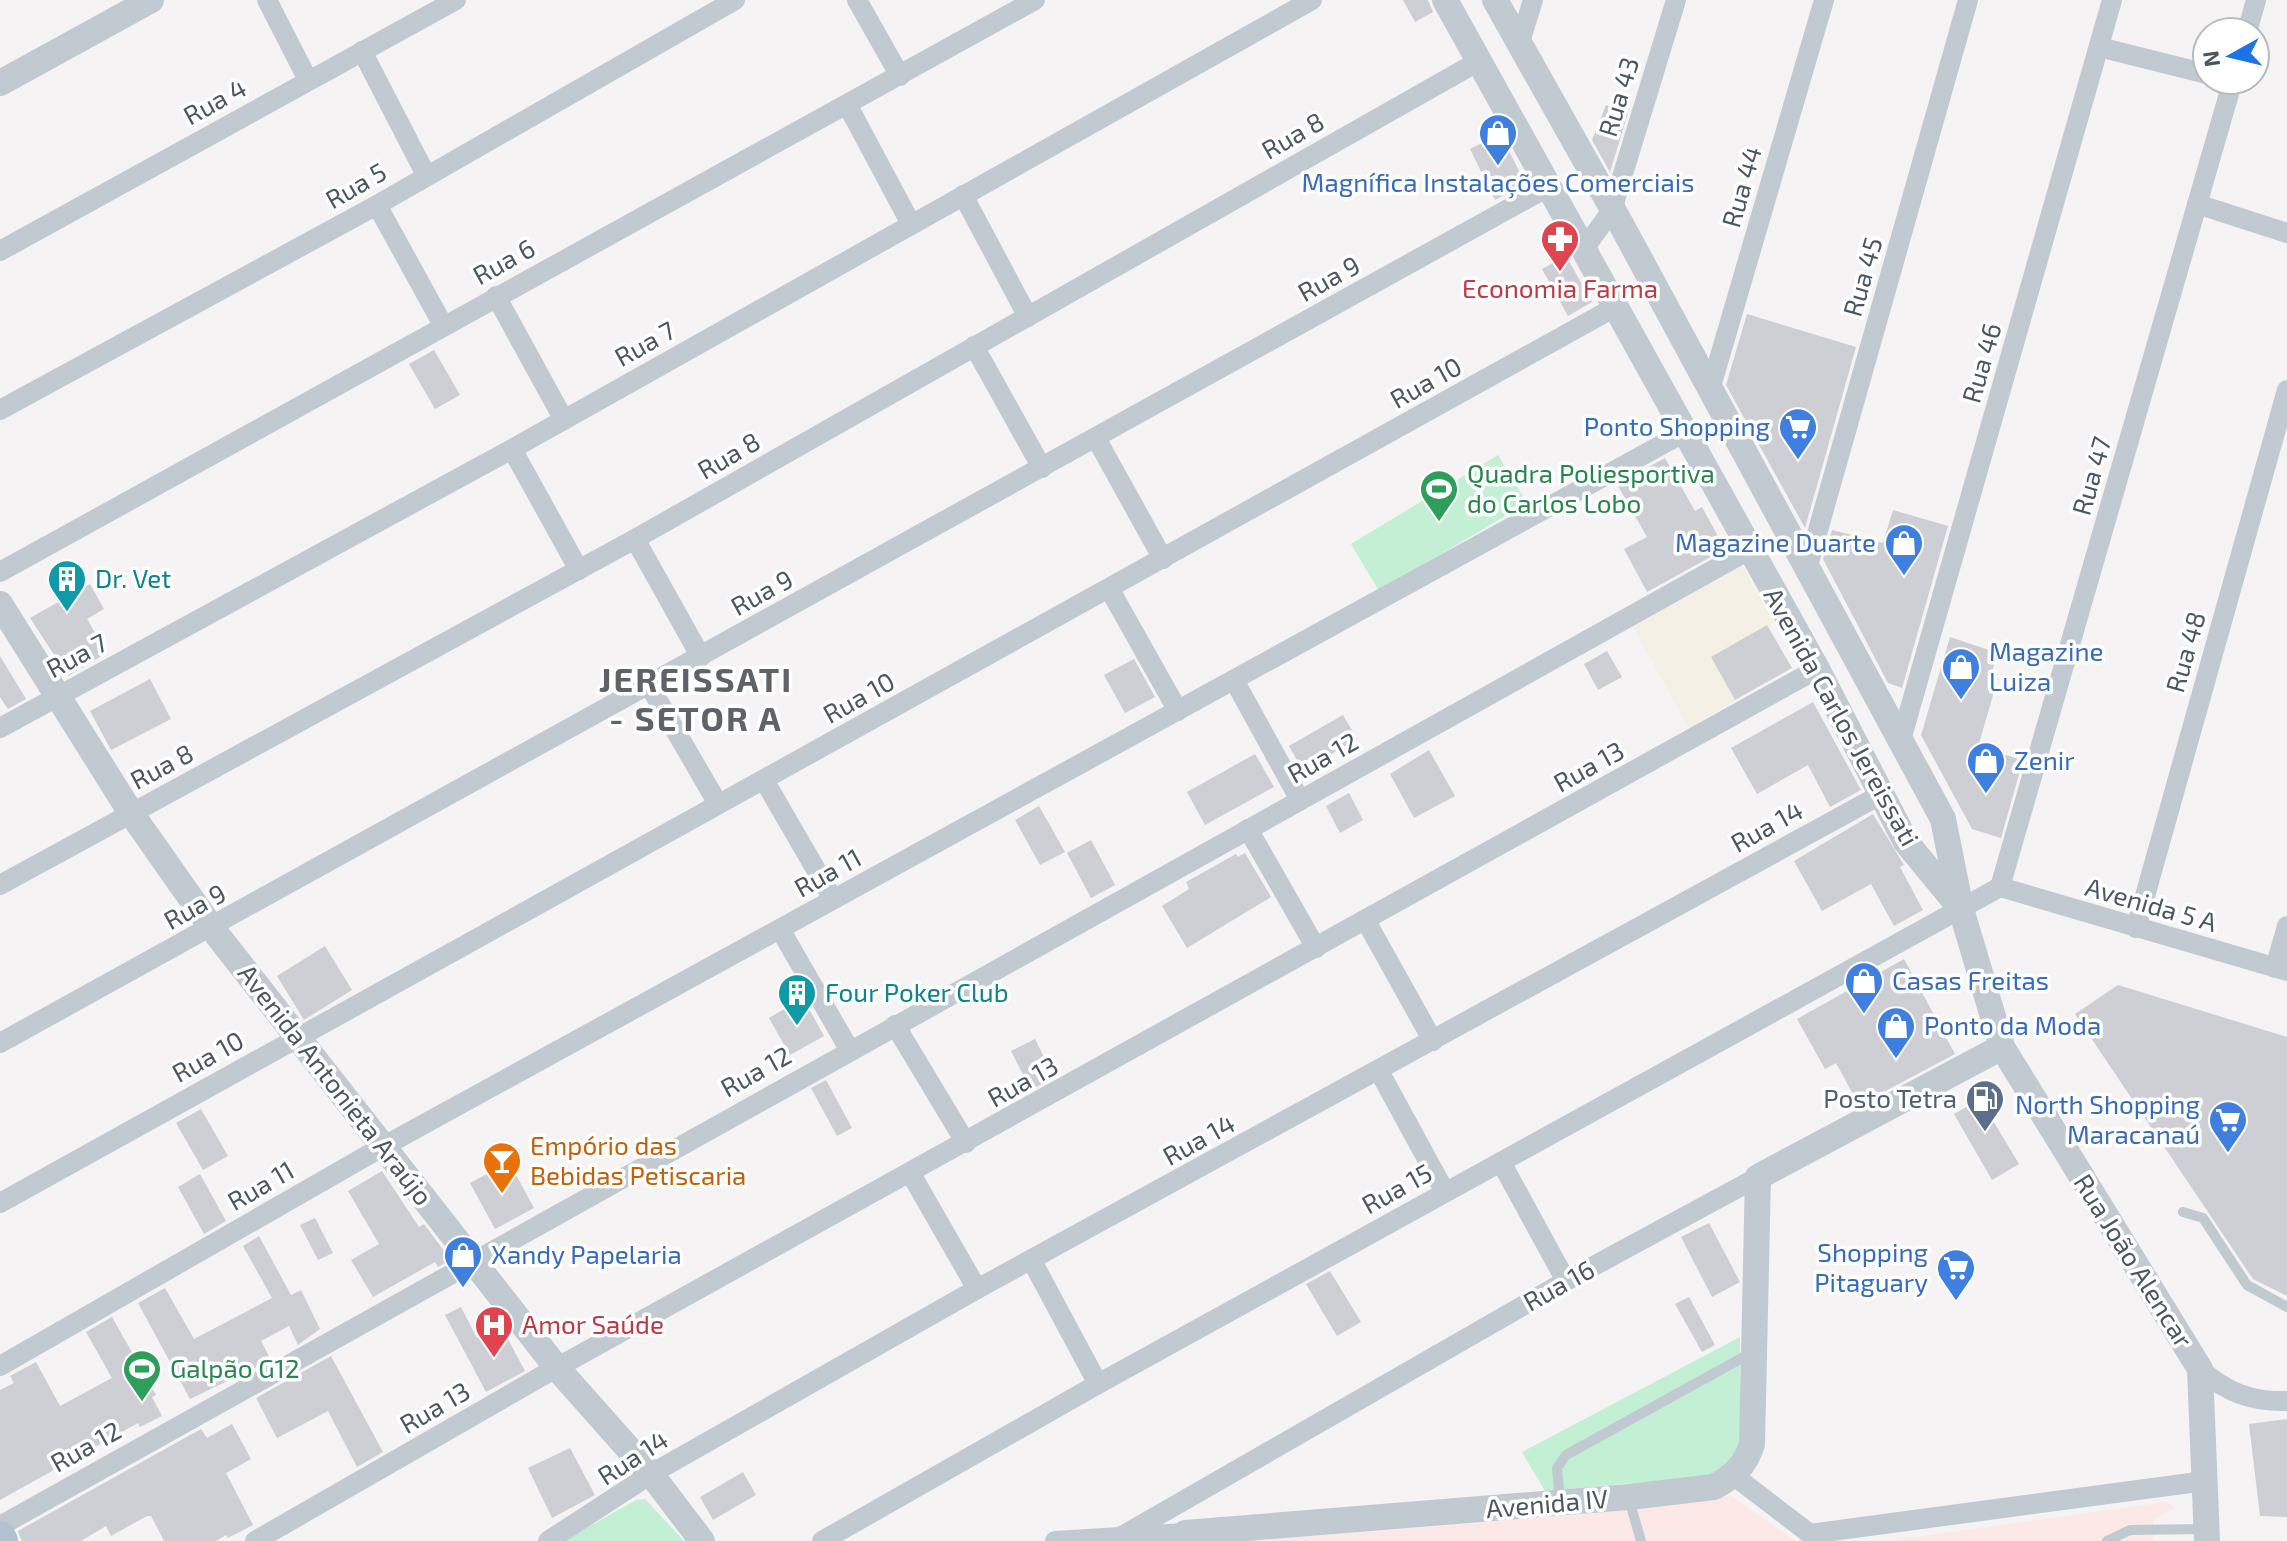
<svg xmlns="http://www.w3.org/2000/svg" width="2287" height="1541" viewBox="0 0 2287 1541" font-family="'Exo 2',sans-serif">
<style>
.medical{fill:#fce8e6}
.green{fill:#c3f0d5}
.sand{fill:#f5f0e5}
.building{fill:#cdcfd5}
.lines{fill:none;stroke-linecap:round;stroke-linejoin:round}
.service{stroke:#c1cad1;stroke-width:10}
.minor{stroke:#c1cad1;stroke-width:20}
.tertiary{stroke:#c1cad1;stroke-width:26}
.primary{stroke:#b3c2d0;stroke-width:32}
.labels{text-anchor:middle;stroke-width:7;stroke-linejoin:round;paint-order:stroke}
.street-label{font-size:26px;fill:#4a5660;stroke:#fff}
.shop-label{font-size:26px;fill:#366cbe;stroke:#fff;text-anchor:start}
.health-label{font-size:26px;fill:#be3a42;stroke:#fff}
.leisure-label{font-size:26px;fill:#27864d;stroke:#fff;text-anchor:start}
.culture-label{font-size:26px;fill:#0d838f;stroke:#fff;text-anchor:start}
.service-label{font-size:26px;fill:#4e5e75;stroke:#fff;text-anchor:end}
.food-label{font-size:26px;fill:#c56008;stroke:#fff;text-anchor:start}
.district-label{font-size:34px;font-weight:bold;letter-spacing:2px;fill:#5f6368;stroke:#fff}
</style>
<rect width="100%" height="100%" fill="#f5f3f3"/>
<!-- medical -->
<g class="medical">
<path d="M1731,1496L1796,1541H1253L1633,1510Z"/>
<path d="M2166,1502L2175,1507L2153,1520V1541H1886Z"/>
</g>
<!-- green -->
<g class="green">
<path d="M1498,455L1527,503L1379,591L1351,544Z"/>
<path d="M1740,1337L1741,1438L1736,1455L1711,1476L1545,1491L1522,1452Z"/>
<path d="M645,1499L684,1541H563L636,1500Z"/>
</g>
<!-- sand -->
<path class="sand" d="M1742,566L1774,622L1711,657L1735,701L1689,728L1633,627Z"/>
<!-- building -->
<g class="building">
<path d="M1403,0H1428L1433,12L1415,22Z"/>
<path d="M1606,105L1628,113L1610,172L1592,140Z"/>
<path d="M1500,134L1526,184L1495,200L1470,149Z"/>
<path d="M1566,256L1592,302L1568,316L1542,269Z"/>
<path d="M1747,314L1856,347L1805,528L1726,385Z"/>
<path d="M434,350L460,395L435,409L409,364Z"/>
<path d="M1665,458L1695,511L1702,507L1725,549L1647,592L1624,549L1647,537L1617,484Z"/>
<path d="M1893,510L1948,526L1902,688L1888,683L1823,559L1832,530L1883,543Z"/>
<path d="M90,584L104,609L87,619L107,653L68,676L30,618Z"/>
<path d="M1767,625L1792,668L1735,700L1711,657Z"/>
<path d="M1950,637L1998,653L1990,677L1998,678L1978,747L2023,760L2001,838L1972,829L1921,735Z"/>
<path d="M1607,651L1622,677L1598,690L1584,664Z"/>
<path d="M0,656L26,699L8,709L0,697Z"/>
<path d="M1134,659L1155,697L1125,713L1104,675Z"/>
<path d="M150,679L171,719L111,750L90,711Z"/>
<path d="M1813,702L1861,790L1830,807L1808,765L1757,794L1731,748Z"/>
<path d="M1343,715L1357,739L1303,771L1289,746Z"/>
<path d="M1429,750L1455,796L1414,818L1390,774Z"/>
<path d="M1255,754L1274,787L1205,825L1187,792Z"/>
<path d="M1349,793L1363,820L1340,833L1326,806Z"/>
<path d="M1039,806L1065,852L1040,865L1015,820Z"/>
<path d="M1873,814L1904,865L1900,867L1923,910L1894,926L1871,884L1822,911L1794,861Z"/>
<path d="M1091,840L1115,885L1091,898L1067,853Z"/>
<path d="M1245,853L1271,897L1187,948L1162,906L1189,889L1186,882L1236,854L1238,857Z"/>
<path d="M325,946L352,990L304,1020L277,976Z"/>
<path d="M1904,959L1955,1054L1859,1105L1836,1063L1825,1069L1797,1019Z"/>
<path d="M2118,985L2287,1037V1296L2253,1279L2075,1014Z"/>
<path d="M803,998L824,1036L790,1055L769,1018Z"/>
<path d="M1035,1039L1054,1077L1031,1090L1011,1051Z"/>
<path d="M826,1080L852,1128L837,1136L811,1088Z"/>
<path d="M1980,1099L2019,1164L1992,1180L1954,1114Z"/>
<path d="M201,1109L228,1156L203,1170L176,1123Z"/>
<path d="M509,1162L534,1208L495,1229L470,1183Z"/>
<path d="M382,1171L419,1227L424,1224L451,1260L438,1267L435,1262L373,1297L351,1260L379,1244L348,1191Z"/>
<path d="M200,1174L226,1221L204,1234L178,1187Z"/>
<path d="M315,1218L333,1253L318,1260L300,1225Z"/>
<path d="M1709,1223L1740,1282L1712,1297L1681,1237Z"/>
<path d="M259,1236L291,1295L301,1290L320,1329L298,1345L289,1326L261,1341L271,1360L190,1399L138,1303L165,1288L194,1339L272,1298L243,1246Z"/>
<path d="M1330,1271L1361,1322L1337,1336L1306,1284Z"/>
<path d="M1689,1297L1715,1345L1702,1352L1675,1304Z"/>
<path d="M461,1307L477,1338L501,1326L525,1371L486,1392L445,1315Z"/>
<path d="M112,1317L156,1395L152,1397L162,1416L140,1427L138,1423L0,1500V1390L14,1383L10,1376L36,1362L60,1406L112,1378L86,1332Z"/>
<path d="M331,1356L383,1452L357,1467L328,1411L277,1438L256,1398Z"/>
<path d="M2287,1419V1517L2260,1516L2249,1424Z"/>
<path d="M232,1424L251,1459L226,1473L253,1525L228,1538L226,1535L216,1541H164L151,1516H147L111,1536L106,1526L81,1541H22L20,1537L18,1531L201,1429L207,1438Z"/>
<path d="M570,1448L595,1495L552,1518L528,1468Z"/>
<path d="M743,1472L756,1495L713,1520L700,1497Z"/>
</g>
<g class="lines">
<!-- service -->
<g class="service">
<path d="M2183,1212L2203,1218L2247,1285L2287,1307"/>
<path d="M1629,1499L1641,1541"/>
<path d="M1560,1501L1557,1468L1566,1455L1751,1353"/>
<path d="M2107,1541L2130,1530L2205,1529"/>
</g>
<!-- minor -->
<g class="minor">
<path d="M267,0L308,80"/>
<path d="M857,0L900,76"/>
<path d="M2247,32L2256,0"/>
<path d="M1519,45L1533,0"/>
<path d="M2099,47L2207,74"/>
<path d="M362,51L426,175"/>
<path d="M848,106L911,224"/>
<path d="M963,195L1028,317"/>
<path d="M2197,204L2287,233"/>
<path d="M377,205L443,325"/>
<path d="M1584,249L1612,210L1676,0"/>
<path d="M0,251L456,0"/>
<path d="M496,296L564,420"/>
<path d="M974,346L1042,468"/>
<path d="M1710,390L1824,0"/>
<path d="M0,410L377,205L735,0"/>
<path d="M1096,438L1163,559"/>
<path d="M512,449L579,570"/>
<path d="M635,539L701,657"/>
<path d="M1807,569L1968,0"/>
<path d="M0,572L1035,0"/>
<path d="M1110,590L1178,711"/>
<path d="M1234,680L1300,800"/>
<path d="M649,685L718,804"/>
<path d="M0,728L512,449L1312,0"/>
<path d="M1901,740L2112,0"/>
<path d="M764,780L833,899"/>
<path d="M1248,829L1316,948"/>
<path d="M0,885L635,539L1479,61"/>
<path d="M2000,887L2233,80"/>
<path d="M2000,887L2287,971"/>
<path d="M1366,921L1433,1041"/>
<path d="M2136,928L2287,390"/>
<path d="M780,929L849,1049"/>
<path d="M2275,968L2287,926"/>
<path d="M895,1025L966,1143"/>
<path d="M0,1043L1548,187"/>
<path d="M1379,1071L1445,1192"/>
<path d="M1501,1162L1566,1281"/>
<path d="M911,1174L977,1289"/>
<path d="M0,1203L1617,306"/>
<path d="M1032,1261L1098,1384"/>
<path d="M0,1366L375,1151L1685,432"/>
<path d="M2200,1369C2226,1392 2251,1402 2287,1401"/>
<path d="M1733,1475L1810,1534L2205,1481"/>
<path d="M0,1526L1749,550"/>
<path d="M1122,1536L1566,1281L1758,1177"/>
<path d="M255,1541L549,1372L1817,669"/>
<path d="M548,1541L651,1474L977,1289L1882,794"/>
<path d="M822,1541L1098,1384L2000,887"/>
<path d="M1055,1541L1185,1533"/>
</g>
<!-- tertiary -->
<g class="tertiary">
<path d="M1445,0L1817,669L1906,842L1957,904"/>
<path d="M1495,0L1621,224L1943,819L1961,909L2002,1047L2200,1369L2207,1541"/>
<path d="M0,83L151,0"/>
<path d="M0,604L131,813L211,927L557,1368L651,1474L702,1541"/>
<path d="M1187,1541L1185,1533L1629,1497L1714,1487C1734,1476 1745,1466 1752,1444L1758,1177L2002,1047"/>
</g>
<!-- primary -->
<path class="primary" d="M0,1537L2,1541"/>
</g>
<!-- icons -->
<defs>
<g id="shop-pin" transform="scale(2)"><path d="M0 17L-7.5 6A9.5 9.5 0 1 1 7.5 6Z" fill="#3f7fe0" stroke="#fff"/><path d="M-5-2.5h2.3a2.7 3.5 0 0 1 5.4 0H5L5.5 6h-11ZM-1.5-2.5h3a1.5 2.3 0 0 0-3 0Z" fill="#fff"/></g>
<g id="pharmacy-pin" transform="scale(2)"><path d="M0 17L-7.5 6A9.5 9.5 0 1 1 7.5 6Z" fill="#e0444e" stroke="#fff"/><path d="M-2-6h4v4h4v4h-4v4h-4v-4h-4v-4h4Z" fill="#fff"/></g>
<g id="supermarket-pin" transform="scale(2)"><path d="M0 17L-7.5 6A9.5 9.5 0 1 1 7.5 6Z" fill="#3f7fe0" stroke="#fff"/><path d="M-6-5.5h2.5l.6 2H6L4.5 2H-2.5L-4.4-4H-6ZM-1.5 3.2a1.3 1.3 0 1 0 .1 0ZM3 3.2a1.3 1.3 0 1 0 .1 0Z" fill="#fff"/></g>
<g id="stadium-pin" transform="scale(2)"><path d="M0 17L-7.5 6A9.5 9.5 0 1 1 7.5 6Z" fill="#2e9e5b" stroke="#fff"/><path d="M0-5a6.5 5 0 1 0 0 10a6.5 5 0 1 0 0-10ZM-3.5-1.8h7v3.6h-7Z" fill="#fff"/></g>
<g id="building-pin" transform="scale(2)"><path d="M0 17L-7.5 6A9.5 9.5 0 1 1 7.5 6Z" fill="#0f9aa8" stroke="#fff"/><path d="M-4-6H4V6H1V3H-1V6H-4ZM-2.5-4.3h1.7v1.8h-1.7ZM.8-4.3h1.7v1.8H.8ZM-2.5-1h1.7V.8h-1.7ZM.8-1h1.7V.8H.8Z" fill="#fff"/></g>
<g id="fuel-pin" transform="scale(2)"><path d="M0 17L-7.5 6A9.5 9.5 0 1 1 7.5 6Z" fill="#5c6f8a" stroke="#fff"/><path d="M-5.5-6h7V0h2V4h1.3V-2.5L3-4.5l.8-.8L6-3V5H2.5V1h-1V6h-7ZM-4.2-4.7v3.2H.2V-4.7Z" fill="#fff"/></g>
<g id="bar-pin" transform="scale(2)"><path d="M0 17L-7.5 6A9.5 9.5 0 1 1 7.5 6Z" fill="#e8710a" stroke="#fff"/><path d="M-6-5H6L.8 .8V4.5H3.5V6h-7V4.5H-.8V.8Z" fill="#fff"/></g>
<g id="hospital-pin" transform="scale(2)"><path d="M0 17L-7.5 6A9.5 9.5 0 1 1 7.5 6Z" fill="#e0444e" stroke="#fff"/><path d="M-5-5h3v3.5h4V-5h3V5h-3V1.5h-4V5h-3Z" fill="#fff"/></g>
</defs>
<g fill-rule="evenodd">
<use href="#shop-pin" x="1498" y="133"/>
<use href="#pharmacy-pin" x="1560" y="239"/>
<use href="#supermarket-pin" x="1798" y="427"/>
<use href="#stadium-pin" x="1439" y="489"/>
<use href="#shop-pin" x="1904" y="543"/>
<use href="#building-pin" x="67" y="579"/>
<use href="#shop-pin" x="1961" y="667"/>
<use href="#shop-pin" x="1986" y="761"/>
<use href="#shop-pin" x="1864" y="981"/>
<use href="#building-pin" x="797" y="993"/>
<use href="#shop-pin" x="1896" y="1026"/>
<use href="#fuel-pin" x="1985" y="1099"/>
<use href="#supermarket-pin" x="2228" y="1120"/>
<use href="#bar-pin" x="502" y="1161"/>
<use href="#shop-pin" x="463" y="1255"/>
<use href="#supermarket-pin" x="1956" y="1268"/>
<use href="#hospital-pin" x="494" y="1325"/>
<use href="#stadium-pin" x="142" y="1369"/>
</g>
<g class="labels">
<!-- street labels -->
<g class="street-label">
<text transform="translate(1619 97) rotate(-73)" y="9">Rua 43</text>
<text transform="translate(215 102) rotate(-29)" y="9">Rua 4</text>
<text transform="translate(1293 136) rotate(-30)" y="9">Rua 8</text>
<text transform="translate(356 186) rotate(-30)" y="9">Rua 5</text>
<text transform="translate(1742 187) rotate(-74)" y="9">Rua 44</text>
<text transform="translate(504 262) rotate(-29)" y="9">Rua 6</text>
<text transform="translate(1863 277) rotate(-74)" y="9">Rua 45</text>
<text transform="translate(1329 279) rotate(-29)" y="9">Rua 9</text>
<text transform="translate(645 344) rotate(-29)" y="9">Rua 7</text>
<text transform="translate(1982 363) rotate(-74)" y="9">Rua 46</text>
<text transform="translate(1426 383) rotate(-29)" y="9">Rua 10</text>
<text transform="translate(729 456) rotate(-30)" y="9">Rua 8</text>
<text transform="translate(2092 476) rotate(-74)" y="9">Rua 47</text>
<text transform="translate(762 593) rotate(-29)" y="9">Rua 9</text>
<text transform="translate(2186 652) rotate(-74)" y="9">Rua 48</text>
<text transform="translate(77 656) rotate(-28)" y="9">Rua 7</text>
<text transform="translate(859 698) rotate(-29)" y="9">Rua 10</text>
<text transform="translate(1841 717) rotate(61)" y="9">Avenida Carlos Jereissati</text>
<text transform="translate(1323 758) rotate(-29)" y="9">Rua 12</text>
<text transform="translate(162 767) rotate(-28)" y="9">Rua 8</text>
<text transform="translate(1589 767) rotate(-29)" y="9">Rua 13</text>
<text transform="translate(1767 827) rotate(-29)" y="9">Rua 14</text>
<text transform="translate(828 873) rotate(-29)" y="9">Rua 11</text>
<text transform="translate(2151 905) rotate(16)" y="9">Avenida 5 A</text>
<text transform="translate(195 907) rotate(-29)" y="9">Rua 9</text>
<text transform="translate(208 1057) rotate(-29)" y="9">Rua 10</text>
<text transform="translate(756 1072) rotate(-29)" y="9">Rua 12</text>
<text transform="translate(1023 1082) rotate(-29)" y="9">Rua 13</text>
<text transform="translate(335 1085) rotate(52)" y="9">Avenida Antonieta Araújo</text>
<text transform="translate(1199 1140) rotate(-29)" y="9">Rua 14</text>
<text transform="translate(261 1186) rotate(-30)" y="9">Rua 11</text>
<text transform="translate(1397 1189) rotate(-29)" y="9">Rua 15</text>
<text transform="translate(2133 1261) rotate(58)" y="9">Rua João Alencar</text>
<text transform="translate(1559 1286) rotate(-29)" y="9">Rua 16</text>
<text transform="translate(435 1408) rotate(-30)" y="9">Rua 13</text>
<text transform="translate(86 1447) rotate(-29)" y="9">Rua 12</text>
<text transform="translate(633 1458) rotate(-33)" y="9">Rua 14</text>
<text transform="translate(1547 1504) rotate(-5)" y="9">Avenida IV</text>
</g>
<!-- shop labels -->
<g class="shop-label">
<text x="1498" y="192" text-anchor="middle">Magnífica Instalações Comerciais</text>
<text x="1770" y="436" text-anchor="end">Ponto Shopping</text>
<text x="1876" y="552" text-anchor="end">Magazine Duarte</text>
<text x="1989" y="661">Magazine<tspan x="1989" dy="30">Luiza</tspan></text>
<text x="2014" y="770">Zenir</text>
<text x="1892" y="990">Casas Freitas</text>
<text x="1924" y="1035">Ponto da Moda</text>
<text x="2200" y="1114" text-anchor="end">North Shopping<tspan x="2200" dy="30">Maracanaú</tspan></text>
<text x="1928" y="1262" text-anchor="end">Shopping<tspan x="1928" dy="30">Pitaguary</tspan></text>
<text x="491" y="1264">Xandy Papelaria</text>
</g>
<!-- health labels -->
<g class="health-label">
<text x="1560" y="298">Economia Farma</text>
<text x="522" y="1334" text-anchor="start">Amor Saúde</text>
</g>
<!-- leisure labels -->
<g class="leisure-label">
<text x="1467" y="483">Quadra Poliesportiva<tspan x="1467" dy="30">do Carlos Lobo</tspan></text>
<text x="170" y="1378">Galpão G12</text>
</g>
<!-- culture labels -->
<g class="culture-label">
<text x="95" y="588">Dr. Vet</text>
<text x="825" y="1002">Four Poker Club</text>
</g>
<!-- service labels -->
<g class="service-label">
<text x="1957" y="1108">Posto Tetra</text>
</g>
<!-- food labels -->
<g class="food-label">
<text x="530" y="1155">Empório das<tspan x="530" dy="30">Bebidas Petiscaria</tspan></text>
</g>
<!-- district labels -->
<g class="district-label">
<text x="696" y="692">JEREISSATI<tspan x="696" dy="39">- SETOR A</tspan></text>
</g>
</g>
<!-- north arrow -->
<g transform="translate(2231 56) rotate(262)"><circle r="38" fill="#ffffff" stroke="#b7bbbf" stroke-width="2"/>
<path d="M0-6L14 30L0 20L-14 30Z" fill="#1c73e5"/>
<text y="-12" font-size="22" font-weight="bold" text-anchor="middle" fill="#4a5660">N</text>
</g>
</svg>
